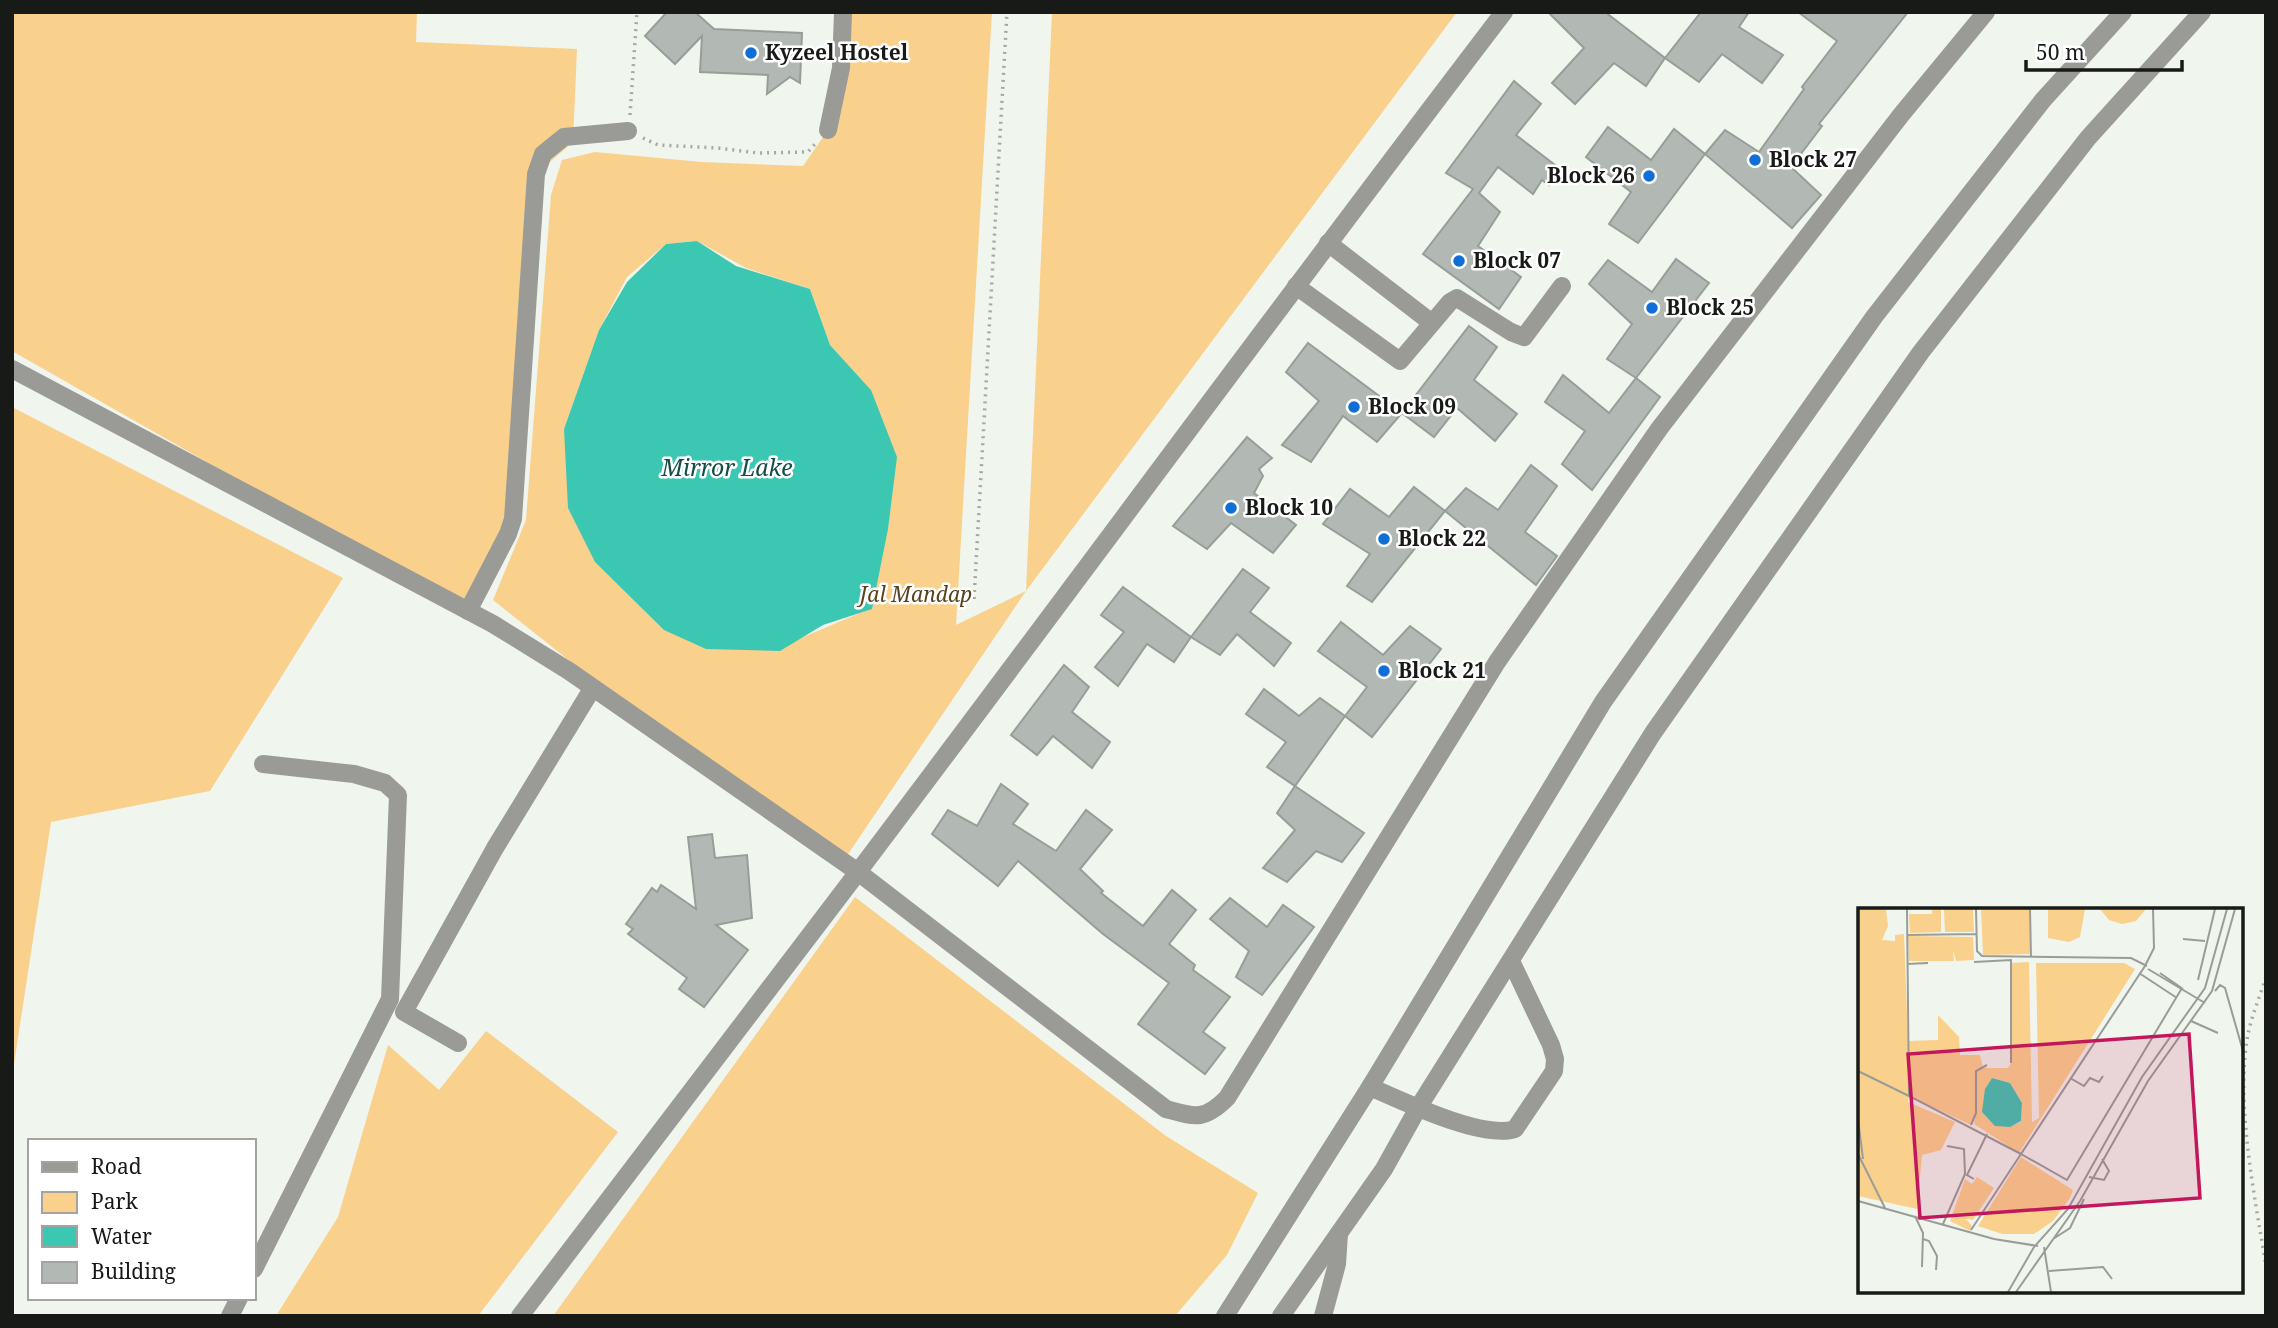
<svg xmlns="http://www.w3.org/2000/svg" width="2278" height="1328" viewBox="0 0 2278 1328" font-family="'Noto Serif',serif">
<style>
.green{fill:#f9d18d;fill-rule:evenodd}
.water{fill:#3cc7b2}
.building{fill:#b2b9b4;stroke:#969e99;stroke-width:2}
.lines{fill:none;stroke-linecap:round;stroke-linejoin:round}
.path{stroke:#a5a9a3;stroke-width:3.5;stroke-dasharray:2 5;stroke-linecap:butt}
.minor{stroke:#9a9a97;stroke-width:18}
.poi-dot{fill:#106ed7;stroke:#fff;stroke-width:2.5}
.labels{text-anchor:middle;stroke-width:5;stroke-linejoin:round;paint-order:stroke}
.poi-label{font-size:21px;font-weight:bold;fill:#181a17;stroke:#fff;text-anchor:start}
.park-label{font-size:21px;font-style:italic;fill:#58431e;stroke:#fff}
.water-label{font-size:23px;font-style:italic;fill:#144d45;stroke:#fff}
.inset-road{fill:none;stroke:#9a9d97;stroke-width:2}
.view{fill:#c2185b;fill-opacity:0.15;stroke:#c2185b;stroke-width:3.5}
.inset-edge{fill:none;stroke:#181a17;stroke-width:3.5}
</style>
<rect width="100%" height="100%" fill="#f0f5ed"/>
<!-- green -->
<g class="green">
<path d="M12,12H417L416,42L577,49L573,142L536,174L508,534L468,611L12,351Z"/>
<path d="M838,12H992L956,625L1026,591L1052,12H1457L1026,591L842,863L695,760L493,600L526,520L551,195L562,160L595,152L702,162L803,166L828,130ZM697,241L746,268L810,289L830,345L871,390L872,608L770,651L564,429L599,330L627,277L666,244Z"/>
<path d="M12,407L343,578L210,791L51,822L12,1077Z"/>
<path d="M855,897L1166,1136L1258,1193L1227,1255L1175,1316H553Z"/>
<path d="M486,1031L618,1132L478,1316H276L338,1217L388,1045L439,1090Z"/>
</g>
<!-- water -->
<path class="water" d="M697,241L736,266L810,289L830,345L871,390L897,457L888,529L872,609L823,625L780,651L706,649L664,630L595,562L568,508L564,429L599,330L627,282L666,244Z"/>
<!-- building -->
<g class="building">
<path d="M667,12H695L714,29L802,33L800,83L790,77L767,94L768,75L700,72L702,36L675,64L645,36Z"/>
<path d="M1548,12H1605L1665,58L1646,86L1614,63L1575,104L1552,83L1584,48Z"/>
<path d="M1701,12H1749L1739,27L1783,55L1762,83L1722,54L1699,82L1665,58Z"/>
<path d="M1798,12H1908L1819,124L1822,126L1791,167L1821,195L1792,228L1705,154L1725,130L1759,152L1804,89L1802,87L1837,41Z"/>
<path d="M1514,81L1541,104L1516,135L1559,168L1549,185L1542,180L1533,194L1498,167L1479,193L1500,212L1478,246L1521,277L1499,309L1423,254L1473,189L1446,173Z"/>
<path d="M1608,127L1651,160L1674,129L1705,154L1638,243L1609,224L1631,192L1586,157Z"/>
<path d="M1676,259L1709,283L1636,378L1607,359L1632,324L1589,284L1608,260L1652,292Z"/>
<path d="M1469,326L1497,347L1474,380L1517,414L1495,441L1457,408L1434,437L1402,413Z"/>
<path d="M1308,343L1402,413L1377,442L1343,416L1311,462L1282,445L1319,401L1286,372Z"/>
<path d="M1563,375L1609,413L1636,378L1660,397L1592,490L1562,464L1585,431L1545,402Z"/>
<path d="M1247,437L1272,458L1259,469L1263,476L1254,493L1296,525L1273,553L1231,523L1207,549L1173,526Z"/>
<path d="M1531,465L1557,486L1525,532L1557,556L1536,585L1445,511L1466,488L1498,510Z"/>
<path d="M1414,487L1445,511L1372,602L1347,586L1370,554L1323,524L1350,489L1389,517Z"/>
<path d="M1243,569L1269,588L1250,612L1291,643L1274,666L1237,634L1220,655L1191,637Z"/>
<path d="M1123,587L1191,637L1174,662L1147,644L1118,686L1095,667L1124,632L1101,615Z"/>
<path d="M1341,622L1383,655L1410,626L1441,649L1372,737L1345,716L1367,687L1318,651Z"/>
<path d="M1064,665L1089,687L1072,712L1110,742L1092,768L1053,736L1037,755L1011,735Z"/>
<path d="M1264,689L1299,716L1320,698L1345,716L1295,786L1267,767L1286,742L1246,714Z"/>
<path d="M1001,784L1028,804L1013,824L1056,851L1086,810L1112,830L1080,869L1103,891L1101,893L1143,926L1172,890L1196,910L1169,944L1195,965L1193,970L1230,997L1203,1032L1225,1048L1205,1074L1138,1024L1169,983L1103,934L1018,861L998,886L932,834L948,810L977,826Z"/>
<path d="M1295,786L1364,833L1342,862L1316,851L1287,882L1263,868L1295,830L1277,813Z"/>
<path d="M712,834L715,858L747,855L752,918L716,925L748,950L704,1007L679,989L687,978L628,934L633,929L626,924L652,888L657,892L661,885L696,909L688,837Z"/>
<path d="M1230,898L1267,927L1283,905L1314,927L1262,995L1236,977L1249,951L1210,919Z"/>
</g>
<g class="lines">
<!-- path -->
<g class="path">
<path d="M630,115L637,12"/>
<path d="M643,138L658,145L718,148L758,153L808,152L815,144"/>
<path d="M974,599L1007,12"/>
<path d="M2266,977C2260,996 2252,1015 2248,1034C2235,1102 2255,1198 2266,1266"/>
</g>
<!-- minor -->
<g class="minor">
<path d="M1504,12C1286,297 1074,586 858,872L1166,1109C1195,1117 1204,1121 1227,1098L1497,662L1659,429L1901,115L1986,12"/>
<path d="M828,130L841,68L843,12"/>
<path d="M1328,243L1432,323"/>
<path d="M1296,286L1400,361L1450,302L1457,298L1511,332L1524,337L1562,286"/>
<path d="M12,369L493,624L569,671L858,872L520,1316"/>
<path d="M468,611L508,534L513,519L536,174L543,154L564,137L628,131"/>
<path d="M458,1043L404,1012L495,848L592,689"/>
<path d="M1370,1087C1402,1101 1483,1140 1515,1129L1554,1071L1555,1059L1551,1045L1511,961"/>
<path d="M254,1269L390,999L398,795L385,783L354,774L263,764"/>
<path d="M230,1316L239,1298"/>
<path d="M1225,1316L1370,1087L1603,702L1874,317L2043,100L2123,12"/>
<path d="M1281,1316L1384,1169L1418,1108L1653,733L1921,352L2088,138L2202,12"/>
<path d="M1323,1316L1337,1264L1339,1234"/>
</g>
</g>
<!-- markers -->
<g class="poi-dot">
<circle cx="751" cy="53" r="7"/>
<circle cx="1755" cy="160" r="7"/>
<circle cx="1649" cy="176" r="7"/>
<circle cx="1459" cy="261" r="7"/>
<circle cx="1652" cy="308" r="7"/>
<circle cx="1354" cy="407" r="7"/>
<circle cx="1231" cy="508" r="7"/>
<circle cx="1384" cy="539" r="7"/>
<circle cx="1384" cy="671" r="7"/>
</g>
<g class="labels">
<!-- poi labels -->
<g class="poi-label">
<text x="765" y="60">Kyzeel Hostel</text>
<text x="1769" y="167">Block 27</text>
<text x="1635" y="183" text-anchor="end">Block 26</text>
<text x="1473" y="268">Block 07</text>
<text x="1666" y="315">Block 25</text>
<text x="1368" y="414">Block 09</text>
<text x="1245" y="515">Block 10</text>
<text x="1398" y="546">Block 22</text>
<text x="1398" y="678">Block 21</text>
</g>
<!-- park labels -->
<g class="park-label">
<text x="916" y="602">Jal Mandap</text>
</g>
<!-- water labels -->
<g class="water-label">
<text x="727" y="476">Mirror Lake</text>
</g>
</g>
<!-- overview -->
<g transform="translate(1858 908)">
<rect width="385" height="385" fill="#f0f5ed"/>
<path d="M0,1H36L28,2L30,18L24,32L37,33V27L46,26L50,133L80,132V107L101,129L102,147H122L125,160H150L153,155V55L171,54L174,214L181,210L178,55H266L277,61L161,245L116,216L117,207L113,217L51,188L50,194L97,214L83,242L64,247L59,301L0,288ZM134,170L152,175L164,195L163,214L150,219L127,181ZM74,1H83V24L52,25L51,6H74ZM86,1H115L116,24H87ZM123,1H172L173,46L125,47ZM190,1H227L222,29L211,34L190,30ZM242,1H288L278,13L264,16L251,12ZM50,28L115,29L116,52L98,53L95,42L96,53H51ZM163,249L215,282L212,290L195,313L176,326H144L120,318ZM119,269L136,280L115,312L108,311L114,318L112,323L92,313L107,271L114,276Z" fill="#f9d18d" fill-rule="evenodd"/>
<path d="M134,170L152,175L164,195L163,213L152,219L137,218L124,204L127,181Z" fill="#3cc7b2"/>
<path class="inset-road" d="M49,1L51,188L163,246L113,322M118,1L119,43L124,48L273,50L289,58M172,1L173,49M295,1L296,40L287,58L163,246L209,272L324,80M49,27L118,26M325,31L347,33M116,54L153,52V155M49,56L70,55M290,61L347,95M281,65L319,90M302,65L325,81M340,72L357,1M357,83L362,77L367,80L385,143M333,113L360,125M0,163L51,188M212,170L226,178L232,170L241,174L245,168M0,211L5,251M113,217L118,205V163L129,157M0,246L27,300M231,269L246,272L251,263L244,251M116,271L109,267L129,226M0,293L136,331L180,338M57,308L65,325L64,359M85,316L107,266L106,241L89,238M65,331L71,333L79,348L78,362M195,331L212,320L226,291M186,339L193,384M191,363L245,359L254,371M150,384L176,339L210,301L284,169L347,80L369,1M158,384L222,293L290,173L354,83L377,1"/>
<path class="view" d="M331,126L342,290L62,310L50,146Z"/>
<rect width="385" height="385" class="inset-edge"/>
</g>
<!-- border -->
<rect width="2278" height="1328" fill="none" stroke="#181a17" stroke-width="28"/>
<!-- legend -->
<rect x="28" y="1139" width="228" height="161" fill="#ffffff" stroke="#a3a3a2" stroke-width="2"/>
<rect x="42" y="1162" width="35" height="10" fill="#9a9a97" stroke="#a3a3a2" stroke-width="2"/>
<text x="91" y="1174" font-size="21" fill="#181a17">Road</text>
<rect x="42" y="1192" width="35" height="21" fill="#f9d18d" stroke="#a3a3a2" stroke-width="2"/>
<text x="91" y="1209" font-size="21" fill="#181a17">Park</text>
<rect x="42" y="1226" width="35" height="21" fill="#3cc7b2" stroke="#a3a3a2" stroke-width="2"/>
<text x="91" y="1244" font-size="21" fill="#181a17">Water</text>
<rect x="42" y="1262" width="35" height="21" fill="#b2b9b4" stroke="#a3a3a2" stroke-width="2"/>
<text x="91" y="1279" font-size="21" fill="#181a17">Building</text>
<!-- scale -->
<path d="M2026 60v10h156v-10" fill="none" stroke="#181a17" stroke-width="3.5"/>
<text x="2036" y="60" font-size="21" fill="#181a17" stroke="#ffffff" stroke-width="5" paint-order="stroke">50 m</text>
</svg>
